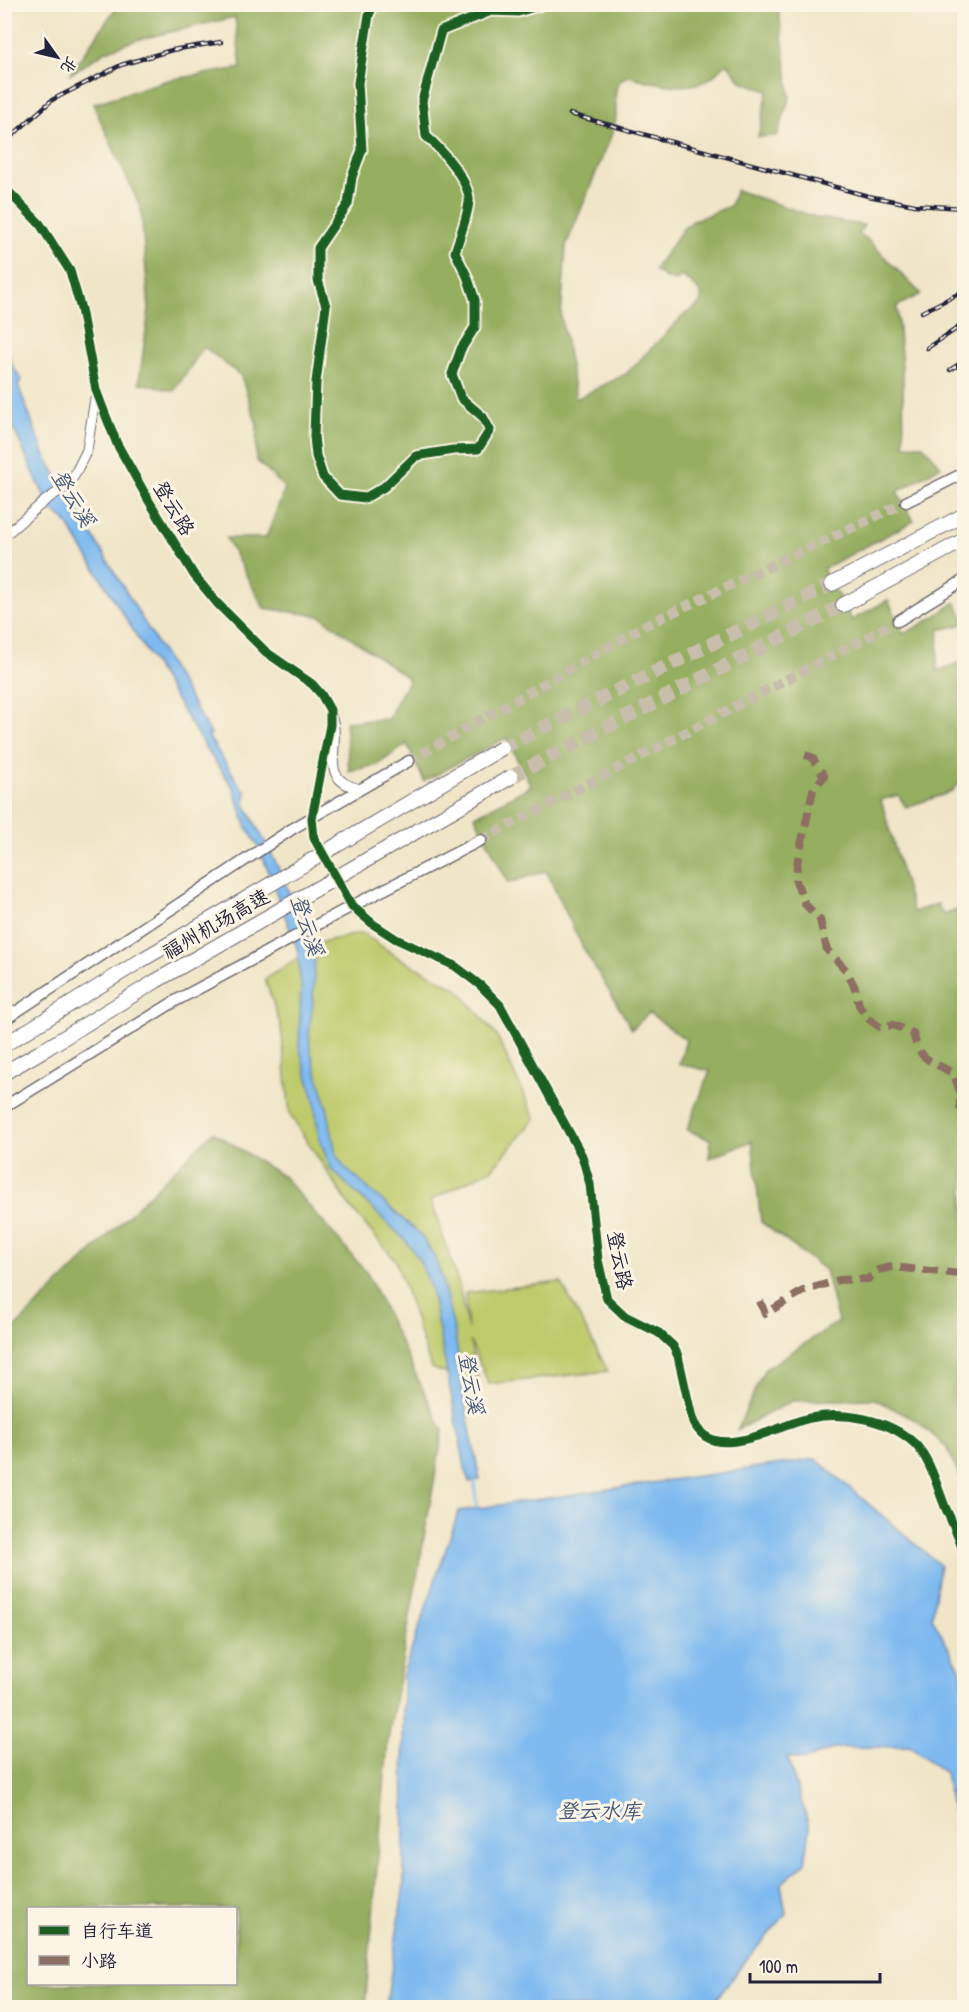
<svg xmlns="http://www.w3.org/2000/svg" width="969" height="2012" viewBox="0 0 969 2012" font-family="'Patrick Hand','LXGW WenKai TC',sans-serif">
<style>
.green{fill:#beca6c;stroke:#707654;stroke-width:1.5}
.forest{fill:#96ae60;stroke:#5c684e;stroke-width:1.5;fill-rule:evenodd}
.water{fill:#7ebaf0;stroke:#506e96;stroke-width:1.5}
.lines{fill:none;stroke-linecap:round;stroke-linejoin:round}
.stream{stroke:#7ebaf0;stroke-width:2}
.secondary-tunnel{stroke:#c7beab;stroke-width:10;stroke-dasharray:10 5;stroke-linecap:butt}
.motorway-tunnel{stroke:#c7beab;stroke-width:14;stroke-dasharray:14 7;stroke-linecap:butt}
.minor-casing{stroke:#6a666c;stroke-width:10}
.tertiary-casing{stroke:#6a666c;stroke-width:11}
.secondary-casing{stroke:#6a666c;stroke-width:13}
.motorway-casing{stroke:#6a666c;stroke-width:16}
.minor{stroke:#fff;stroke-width:8}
.tertiary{stroke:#fff;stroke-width:9}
.secondary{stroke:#fff;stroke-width:10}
.motorway{stroke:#fff;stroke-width:14}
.rail-casing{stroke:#22223b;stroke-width:4.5}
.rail{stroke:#fcf5e5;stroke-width:2;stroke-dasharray:7;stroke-linecap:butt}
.motorway-bridge-casing{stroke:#6a666c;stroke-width:16;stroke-linecap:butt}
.motorway-bridge{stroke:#fff;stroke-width:14}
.quiet{stroke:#8d6e63;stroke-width:8;stroke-dasharray:15 8;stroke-linecap:butt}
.cycleway-casing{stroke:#fcf5e5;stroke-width:13}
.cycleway{stroke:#1b5e20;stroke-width:9}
.labels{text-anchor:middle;stroke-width:6;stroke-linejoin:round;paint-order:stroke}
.street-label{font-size:20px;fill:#22223b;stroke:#fcf5e5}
.water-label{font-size:21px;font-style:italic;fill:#42577a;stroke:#fcf5e5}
</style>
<rect width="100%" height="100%" fill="#fcf5e5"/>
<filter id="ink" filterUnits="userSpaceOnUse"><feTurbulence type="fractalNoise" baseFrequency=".0167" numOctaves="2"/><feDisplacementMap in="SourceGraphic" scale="12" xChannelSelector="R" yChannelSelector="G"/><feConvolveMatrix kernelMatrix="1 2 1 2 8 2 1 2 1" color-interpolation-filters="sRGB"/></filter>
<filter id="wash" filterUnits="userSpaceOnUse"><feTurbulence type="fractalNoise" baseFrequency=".008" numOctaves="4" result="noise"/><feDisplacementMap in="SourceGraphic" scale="24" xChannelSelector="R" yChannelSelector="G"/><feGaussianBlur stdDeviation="1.35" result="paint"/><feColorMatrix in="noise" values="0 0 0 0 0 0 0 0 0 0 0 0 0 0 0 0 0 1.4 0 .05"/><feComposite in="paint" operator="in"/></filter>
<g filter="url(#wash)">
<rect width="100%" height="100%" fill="#f0e5c7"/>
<!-- green -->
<path class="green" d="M362,933L399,958L458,989L497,1036L535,1119L492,1169L431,1200L459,1285L468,1330L465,1293L561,1282L608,1371L489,1384L470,1341L479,1386L431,1368L396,1261L351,1208L290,1115L281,1027L265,979L322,942Z"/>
<!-- forest -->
<g class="forest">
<path d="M179,4L182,6V4L778,5L790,97L777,136L758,137L768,91L741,81L727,63C721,69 715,75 709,79C687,93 651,82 628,76C610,82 617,101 616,116C616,121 614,126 613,131L566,246L561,316L576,399L626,374L686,313C712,301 701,288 681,276L676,281L666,278L654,270L683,229L693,221L730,206L736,190L818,218L864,225L859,234L867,239L921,294L897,306L903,380L904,445H923L941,466L897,492L914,521L823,569L852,620L888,600L904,634L934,617L955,602L964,619V624L939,630L937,671L964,661V777L951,792L906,807L898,795L881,800L913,912L938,904L943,915L960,909L964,910V1485L946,1447L917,1421L875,1399L792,1401L737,1430L764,1370L838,1322L825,1270L761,1222L752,1141L709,1158L711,1140L687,1130L710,1071L679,1064L686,1040L649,1013L632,1029L583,948L546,871L508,883L475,816L531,786L506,738L424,781L407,744L377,765L349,771L345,722L388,719L409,679L320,616L264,608L226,538H266L285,488L256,460L257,425L241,376L204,347L174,391L139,383L149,309L141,209L93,104L168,80L241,68L235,17L136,40L106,51L69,75L118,5Z"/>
<path d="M213,1132L284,1177L367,1273L443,1431L388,1740L365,2007H5V1337ZM28,1908H236V1984H28Z"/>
</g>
<!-- water -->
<g class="water">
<path d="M4,345L12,364L21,380L18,385L44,454L211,734L208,736L241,787L246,790L245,804L276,863L311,941L315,952L313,1003L309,1033L311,1052L327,1107L336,1154L344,1167L420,1234L435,1258L441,1275L455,1333L463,1393L480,1480L469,1482L466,1472L431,1289L419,1259L405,1240L331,1169L319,1137L314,1099L299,1047L301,985L297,948L267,868L257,844L247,828L233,787L207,750L65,520L51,510L46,500L5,410Z"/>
<path d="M816,1459L940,1565L932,1617L960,1669L964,1695V1795L952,1809L945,1773L910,1746L835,1748L805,1760L787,1757L810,1828L805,1863L781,1884L786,1914L742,1965L711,2007H386L404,1884L403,1674L459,1511Z"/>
</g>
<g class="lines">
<!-- stream -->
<path class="stream" d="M474,1479L477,1509"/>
</g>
</g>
<g filter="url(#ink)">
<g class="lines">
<!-- secondary-tunnel -->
<g class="secondary-tunnel">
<path d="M409,761L650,623L906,502"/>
<path d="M481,840L898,621"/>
</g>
<!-- motorway-tunnel -->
<g class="motorway-tunnel">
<path d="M502,748L832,584"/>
<path d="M511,777L843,605"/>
</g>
<!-- minor casing -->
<g class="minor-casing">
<path id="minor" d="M4,1005L17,1012"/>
</g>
<!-- tertiary casing -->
<g class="tertiary-casing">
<g id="tertiary">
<path d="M4,187L40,224L70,271L81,309L96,390L104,411L117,444L149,501L194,575L217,603L266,652L312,684L321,694L330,710V725L312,818L314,838L352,906L373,924L396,939L455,966L480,985L500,1005L582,1156L590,1184L598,1260L607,1299L625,1316L659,1333L673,1346L678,1356L692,1418C710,1468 776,1425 810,1418C843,1411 888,1419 914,1443C931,1459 937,1488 946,1509C953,1524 960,1539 964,1555"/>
<path d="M4,536L46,500L64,488L74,476L87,450L96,392"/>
<path d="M332,718C342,749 316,779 360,789"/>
</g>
</g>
<!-- secondary casing -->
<g class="secondary-casing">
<g id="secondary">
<path d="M906,502L964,473"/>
<path d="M898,621L964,580"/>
<path d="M4,1020L292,829L409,761"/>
<path d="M4,1107L177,1000L352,906L481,840"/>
</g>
</g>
<!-- motorway casing -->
<g class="motorway-casing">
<g id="motorway">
<path d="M832,584L964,515"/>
<path d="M843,605L964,540"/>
<path d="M4,1045L35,1026"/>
<path d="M4,1073L47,1048"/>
</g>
</g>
<!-- minor -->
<use href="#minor" class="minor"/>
<!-- tertiary -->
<use href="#tertiary" class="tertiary"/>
<!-- secondary -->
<use href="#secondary" class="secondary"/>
<!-- motorway -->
<use href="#motorway" class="motorway"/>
<!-- rail casing -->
<g class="rail-casing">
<g id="rail">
<path d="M570,114L868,196L915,205L964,208"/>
<path d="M4,143L52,100L121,65L172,50L221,42"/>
<path d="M922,312L964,291"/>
<path d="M927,348L964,324"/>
<path d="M950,370L964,361"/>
</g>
</g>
<!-- rail -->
<use href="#rail" class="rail"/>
<!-- motorway-bridge casing -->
<g class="motorway-bridge-casing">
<g id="motorway-bridge">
<path d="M35,1026L140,961L502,748"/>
<path d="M47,1048L156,981L511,777"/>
</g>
</g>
<!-- motorway-bridge -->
<use href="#motorway-bridge" class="motorway-bridge"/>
<!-- quiet -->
<g class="quiet">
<path d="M805,755L812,757L824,776L813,790L797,864L796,881L805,904L820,920L827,950L846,970L855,988L859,1005L867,1018L880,1027L893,1025L913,1033C920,1063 930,1059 954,1074L960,1092V1107L964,1112"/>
<path d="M760,1301L765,1314L803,1291L839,1280L868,1279L878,1270L892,1267L960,1274L964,1281"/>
</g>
<!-- cycleway casing -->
<g class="cycleway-casing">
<g id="cycleway">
<path d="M374,4L369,15L358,83L362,150L352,177L348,204L318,248V280L326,306L316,382L314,436L316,456L323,477L340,495L365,498L384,487L416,456L453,450L478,449L490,430L483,417L461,398L452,374L461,349L475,327V300L467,276L455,252C460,236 467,218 469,202C471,182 440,148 426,136L422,101L441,31L491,11L518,12L544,4"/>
<path d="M4,187L40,224L70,271L81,309L96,390L104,411L117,444L149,501L194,575L217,603L266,652L312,684L321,694L330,710V725L312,818L314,838L352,906L373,924L396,939L455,966L480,985L500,1005L582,1156L590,1184L598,1260L607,1299L625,1316L659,1333L673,1346L678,1356L692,1418C710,1468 776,1425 810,1418C843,1411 888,1419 914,1443C931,1459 937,1488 946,1509C953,1524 960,1539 964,1555"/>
</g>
</g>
<!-- cycleway -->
<use href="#cycleway" class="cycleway"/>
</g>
</g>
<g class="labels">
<!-- street labels -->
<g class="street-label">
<text transform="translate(174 508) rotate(59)" y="7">登云路</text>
<text transform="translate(216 924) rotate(-30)" y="7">福州机场高速</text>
<text transform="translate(620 1260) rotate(79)" y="7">登云路</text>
</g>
<!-- water labels -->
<g class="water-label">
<text transform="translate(73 498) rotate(59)" y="7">登云溪</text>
<text transform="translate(307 925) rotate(72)" y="7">登云溪</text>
<text transform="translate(471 1383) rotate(80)" y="7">登云溪</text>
<text x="599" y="1818">登云水库</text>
</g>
</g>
<!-- margin -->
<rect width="969" height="2012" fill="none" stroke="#fcf5e5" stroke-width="24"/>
<!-- legend -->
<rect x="27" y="1907" width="210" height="78" fill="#fcf5e5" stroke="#a5a1a1" stroke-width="1.5"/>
<rect x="39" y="1926" width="30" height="9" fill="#1b5e20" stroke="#a5a1a1" stroke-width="1.5"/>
<text x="81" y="1937" font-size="18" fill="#22223b">自行车道</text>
<rect x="39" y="1956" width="30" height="9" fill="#8d6e63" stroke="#a5a1a1" stroke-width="1.5"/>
<text x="81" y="1967" font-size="18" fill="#22223b">小路</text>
<!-- north arrow -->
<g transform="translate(57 57) rotate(124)" stroke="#fcf5e5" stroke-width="4.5" paint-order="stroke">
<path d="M0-4.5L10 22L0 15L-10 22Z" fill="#22223b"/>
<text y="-9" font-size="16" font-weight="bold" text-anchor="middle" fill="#22223b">北</text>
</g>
<!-- scale -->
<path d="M750 1973v9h130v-9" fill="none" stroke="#22223b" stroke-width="3"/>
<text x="759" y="1973" font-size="18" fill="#22223b" stroke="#fcf5e5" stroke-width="4.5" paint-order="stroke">100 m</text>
</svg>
